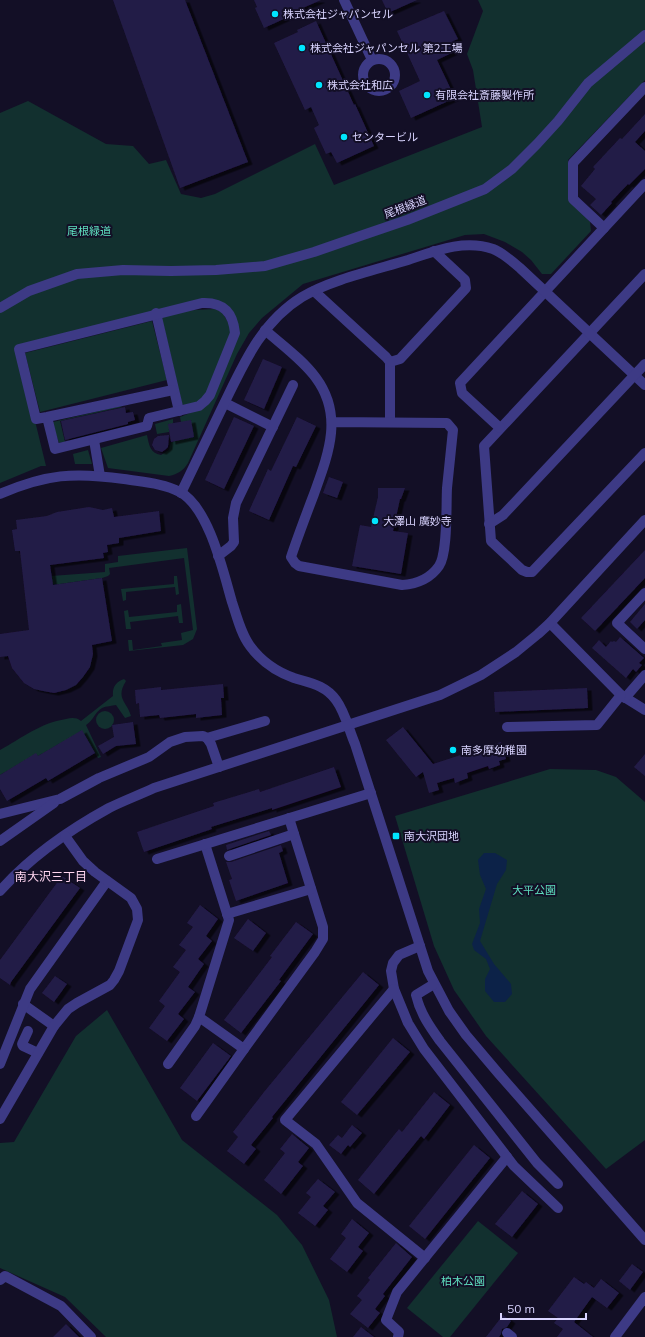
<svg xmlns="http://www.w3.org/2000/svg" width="645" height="1337" viewBox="0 0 645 1337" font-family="Mulish,'Noto Sans JP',sans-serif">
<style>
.green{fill:#12302f}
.water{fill:#0c2248}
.building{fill:#241b47;filter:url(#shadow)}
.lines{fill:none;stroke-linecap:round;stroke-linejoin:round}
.minor{stroke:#3d3a85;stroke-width:10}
.poi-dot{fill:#00e5ff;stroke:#130f26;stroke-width:1.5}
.labels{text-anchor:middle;stroke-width:4;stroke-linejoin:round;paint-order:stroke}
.poi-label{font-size:11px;fill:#d9d4ff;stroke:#130f26;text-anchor:start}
.street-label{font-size:11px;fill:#d9d4ff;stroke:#130f26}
.park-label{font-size:11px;fill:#5fe0c0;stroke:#130f26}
.neighbourhood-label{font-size:12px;fill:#ffd6f0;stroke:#130f26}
</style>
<defs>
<filter id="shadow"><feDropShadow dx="4.5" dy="2.5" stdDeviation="0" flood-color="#0009"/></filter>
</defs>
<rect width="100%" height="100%" fill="#130f26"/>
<!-- green -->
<g class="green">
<path d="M478,0H645V80L568,160L569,198L572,203L590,222L591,231L551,274H542L531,260L522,252L505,242L484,234L465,235L303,284L262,318L249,333L237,354L188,463C183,471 178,474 169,476L108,468L101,448L147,435C149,445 150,453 161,455L169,450L171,442L193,437L194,435L181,422L180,417L205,407L238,324L216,302L17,347L46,466H41L0,483V113L28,101L106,144L133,146L149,164L166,160L181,194L201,198L215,194L315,144L334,185L482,127L473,70L467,54L483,11Z"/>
<path d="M215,309L222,312L232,329L204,400L185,407L182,404L162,319L163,315L176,311Z"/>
<path d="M152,321L167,380L40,412L25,353Z"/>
<path d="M120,406L122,407L60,421L65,442L59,443L52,423L53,422Z"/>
<path d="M173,419V423L169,432L157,434L155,424Z"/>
<path d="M88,450L92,464H75L73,454Z"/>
<path d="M187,548L197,629L193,639L183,645L129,651L128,640H132L133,650L162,646L161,643L182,640L181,633L193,630L184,558L109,568L110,574L108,576L102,578L53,585L51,576L105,572V564L118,562V556Z"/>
<path d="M174,576H177L179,594L176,595L175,587L126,592V600L123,601L121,589L174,584Z"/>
<path d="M181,604L183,623H179L178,616L130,622L131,629H126L124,611L128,610L129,617L177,612V605Z"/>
<path d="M124,679L126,681C115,699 127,701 131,716L125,718L116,705C112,706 106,706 102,708C95,712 93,721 86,725L101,757L98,758L82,731L38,756L36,754L0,775V750C22,738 40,723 66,719C71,718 76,717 81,721L113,696C112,687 116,682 124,679Z"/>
<circle cx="105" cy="720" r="9"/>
<path d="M550,769L596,770L616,777L645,802V1140L606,1169L486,1036L454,990L434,946L395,816Z"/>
<path d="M107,1010L182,1140L277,1215L302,1245L329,1300L337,1337H106L65,1297L0,1268V1143L14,1142L76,1036Z"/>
<path d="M478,1221L518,1253L450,1337H443L407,1308Z"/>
</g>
<!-- water -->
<path class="water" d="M484,853H495L507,860L506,870L497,884L480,941L494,964L511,984L512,994L505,1002H494L485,991V979L490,969L486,959L474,950L472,944L480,923L479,909L486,889L480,875L478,860Z"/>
<!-- building -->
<g class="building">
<path d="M113,0H185L248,162L180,188Z"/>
<path d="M254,0H321L296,11L297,13L264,28L255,8L257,7Z"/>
<path d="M382,0H417L388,13Z"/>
<path d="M444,11L458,39L453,41L458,50L437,60L455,98L411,118L399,91L420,81L397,31Z"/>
<path d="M316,21L354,105L355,104L374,146L337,163L331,152L326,154L314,128L319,125L311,107L305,110L274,43L298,32L297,30Z"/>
<path d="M645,114V131L635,142L645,151V169L629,185L628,184L611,202L612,203L601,215L590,205L596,199L581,186L595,169L593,167L620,138L622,139Z"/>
<path d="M263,359L282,367L264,409L244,400Z"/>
<path d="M125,407L126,413L133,412L135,420L128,422V424L65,440L61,421Z"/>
<path d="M234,417L254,426L224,489L205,480Z"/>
<path d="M297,417L316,426L296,467L293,466L269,520L249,511L268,469L271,471Z"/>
<path d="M191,420L194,437L171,442L168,424Z"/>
<path d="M169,435L168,447L166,449L162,452L155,450L152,445L154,439L158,436Z"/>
<path d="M329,477L343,482L337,498L323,493Z"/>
<path d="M378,488H405L401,499H400L393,531L408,533L401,574L352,566L360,525L371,527L378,497Z"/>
<path d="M89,507L103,510L112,508L114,517L159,511L161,531L119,538V543L107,545L108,552L103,553L104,558L50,565L53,585L102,578L112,641L92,645L93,654L90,667L83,677L76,685L66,690L54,693L43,691L34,689L24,683L12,668L8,656L0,657V634L29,630L20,551H15L12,530L17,529L16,520L47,516L57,512Z"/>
<path d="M645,550V578L595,631L581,618Z"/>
<path d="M645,604V620L637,629L630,622Z"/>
<path d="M620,637L644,658L639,663L642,665L636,672L633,669L626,678L592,648L599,640L606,647L611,641L612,642L614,641L616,642Z"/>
<path d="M223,684L224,698H221L222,715L196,718V714L160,718L159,715L140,717L139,703L136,704L135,690L161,687V690Z"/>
<path d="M587,688L588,708L495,712L494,692Z"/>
<path d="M133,722L136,744L116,746L103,754L98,746L114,737L112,725Z"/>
<path d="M403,727L433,764L501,742L506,759L499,761L500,765L489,769L488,766L467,773L468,778L455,783L454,778L437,783L439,790L429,793L423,772L416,777L386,740Z"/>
<path d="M82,730L95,753L48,781L46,778L7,801L0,789V775L36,753L38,756Z"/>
<path d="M645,754V776L634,767Z"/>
<path d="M334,767L341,787L272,810V808L211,827L212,829L144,852L137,832L214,806L213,803L259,789L260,792Z"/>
<path d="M269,831L271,835L227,850L226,845Z"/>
<path d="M281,845L283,851L279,853L288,883L236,901L229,880L232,879L226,862H231Z"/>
<path d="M62,876L80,888L11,982L10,985L0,978V960Z"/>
<path d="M200,905L218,919L206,936L212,941L198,959L204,964L188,987L195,992L178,1014L184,1019L167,1041L149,1028L165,1006L159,1001L180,972L173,967L186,950L179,945L193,927L187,923Z"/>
<path d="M248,919L266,933L253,951L234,938Z"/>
<path d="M296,922L313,934L279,980L281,981L241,1033L224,1020L272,957L270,956Z"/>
<path d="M363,972L379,985L272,1117L273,1118L251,1145L256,1149L244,1164L227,1151L238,1137L233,1132L264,1092Z"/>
<path d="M55,976L67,984L54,1002L42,993Z"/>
<path d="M393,1038L410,1052L357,1115L341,1102Z"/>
<path d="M213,1043L231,1056L197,1101L180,1088Z"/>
<path d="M434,1092L450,1105L424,1139L421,1136L374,1194L358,1180L399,1129L402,1132Z"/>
<path d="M352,1125L362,1133L350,1147L348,1145L341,1154L329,1145L338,1135L342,1138Z"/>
<path d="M292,1134L309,1148L298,1162L303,1166L281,1194L264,1180L285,1153L280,1149Z"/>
<path d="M474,1145L490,1158L425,1239L409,1226Z"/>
<path d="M318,1179L335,1192L323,1206L328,1210L315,1226L298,1213L311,1197L306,1193Z"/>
<path d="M522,1191L538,1204L512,1237L495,1224Z"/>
<path d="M352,1219L369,1233L358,1247L363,1251L347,1272L330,1259L346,1238L341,1234Z"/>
<path d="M396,1243L412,1257L383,1294L385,1296L375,1309L380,1313L368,1328L350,1314L362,1300L357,1296L370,1280L368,1278Z"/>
<path d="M632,1264L643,1272L630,1290L619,1281Z"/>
<path d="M574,1277L584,1284L586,1282L594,1288L601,1279L619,1293L607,1308L592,1297L574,1322L593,1337H557L563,1329L554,1323L558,1318L548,1311Z"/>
<path d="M503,1315L511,1321L507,1327L502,1329L501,1334L499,1337H486Z"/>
<path d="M66,1324L79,1337H53Z"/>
<path d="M361,1327L374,1337H353Z"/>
</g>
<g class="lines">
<!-- minor -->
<g class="minor">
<path d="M344,0L372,60"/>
<circle cx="379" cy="75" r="16"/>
<path d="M604,228L573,199V163L645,87"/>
<path d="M645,274L484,446L491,541L522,570L527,572H532L645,453"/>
<path d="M314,291L386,357L390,362V421"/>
<path d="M0,308L29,291L77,274L123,270L171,271L216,270L265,266L314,252L363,235L407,220L485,189L512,169L537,144L558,121L588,83L645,35"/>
<path d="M156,313L179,411"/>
<path d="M265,330C282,345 303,360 316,378C344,416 328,455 314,494C306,515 298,536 291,557L295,563L299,566L402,585C417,584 430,579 439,566C448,553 446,506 447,488C449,469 451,449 453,430L447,423L332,422"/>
<path d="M390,362L400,359L466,288L465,280L434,251"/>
<path d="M225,403L273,427"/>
<path d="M47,417L55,449L147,426L149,418L199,406L205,401L210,395L235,333C233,312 223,302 202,303L19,349L36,419L47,417L173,390"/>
<path d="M500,428L462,393L460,383L645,184"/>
<path d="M94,440L100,476"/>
<path d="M181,493C195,464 209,435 223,406C243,365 261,322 302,297C330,280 375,270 408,260C435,251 464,239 493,249C503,253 512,261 520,268L645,385"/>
<path d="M0,494C46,474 74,472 124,479C142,482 163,483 180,492C209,508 223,571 232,602C237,617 241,634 250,646C261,661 277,672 294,678C310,683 325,685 336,700C345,712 349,730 355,744L428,971L449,1011L466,1035L499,1074L645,1240"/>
<path d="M489,524L503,515L645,364"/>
<path d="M218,556L231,546L234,542L233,518L236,503L293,385"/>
<path d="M645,593L617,623L645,649"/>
<path d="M550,623L621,695L645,710"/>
<path d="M625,698L645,675"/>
<path d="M507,727L597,725L621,695"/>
<path d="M207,738L265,721"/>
<path d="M0,814L60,799L99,778L149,757L170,742L185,737L203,736L207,738L211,744L219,767"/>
<path d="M0,841L54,803"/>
<path d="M205,844L229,920L199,1017L244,1049L315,952L323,939V927L289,818"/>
<path d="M229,856L294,834"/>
<path d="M157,859L371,793"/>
<path d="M0,891C30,857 69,830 109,808C123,801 139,795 154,788L440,695L481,675L516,652L538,634L550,623L645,520"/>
<path d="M227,914L311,889"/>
<path d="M420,946L399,955L393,963L391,971L394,989L408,1023L424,1049L514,1166L558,1208"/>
<path d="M434,984L416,995C420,1013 430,1027 440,1041L537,1163L558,1184"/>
<path d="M394,989L285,1120L316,1144L357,1203L425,1258"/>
<path d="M23,1004L54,1026"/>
<path d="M28,1031L22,1044L23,1046L38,1053"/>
<path d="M0,1064L30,989L107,881"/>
<path d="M168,1064L195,1026L199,1017"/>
<path d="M196,1116L244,1049"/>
<path d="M0,1119L54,1026L68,1009L77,1003L110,985L114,980L119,971L138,920L137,909L131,898L95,872L83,861L65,836"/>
<path d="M0,1280L5,1276L61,1306L91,1337"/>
<path d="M507,1333L512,1337"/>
<path d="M398,1337L399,1332L386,1320L397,1292L507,1157"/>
<path d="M615,1337L645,1297"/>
</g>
</g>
<!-- markers -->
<g class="poi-dot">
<circle cx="275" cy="14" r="4"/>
<circle cx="302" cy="48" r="4"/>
<circle cx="319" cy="85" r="4"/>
<circle cx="427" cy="95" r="4"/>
<circle cx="344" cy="137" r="4"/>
<circle cx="375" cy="521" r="4"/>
<circle cx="453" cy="750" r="4"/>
<rect x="392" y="832" width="8" height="8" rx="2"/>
</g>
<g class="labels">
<!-- poi labels -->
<g class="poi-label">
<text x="283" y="18">株式会社ジャパンセル</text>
<text x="310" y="52">株式会社ジャパンセル 第2工場</text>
<text x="327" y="89">株式会社和広</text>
<text x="435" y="99">有限会社斎藤製作所</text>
<text x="352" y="141">センタービル</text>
<text x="383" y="525">大澤山 廣妙寺</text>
<text x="461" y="754">南多摩幼稚園</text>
<text x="404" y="840">南大沢団地</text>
</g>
<!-- street labels -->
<g class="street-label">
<text transform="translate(405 207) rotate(-21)" y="4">尾根緑道</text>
</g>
<!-- park labels -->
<g class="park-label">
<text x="89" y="235">尾根緑道</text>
<text x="534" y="894">大平公園</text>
<text x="463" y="1285">柏木公園</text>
</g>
<!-- neighbourhood labels -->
<g class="neighbourhood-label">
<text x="51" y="881">南大沢三丁目</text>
</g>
</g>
<!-- scale -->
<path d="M501 1313v6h85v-6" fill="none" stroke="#d9d4ff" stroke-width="2"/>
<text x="507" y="1313" font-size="12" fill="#d9d4ff" stroke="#130f26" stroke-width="3" paint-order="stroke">50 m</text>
</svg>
